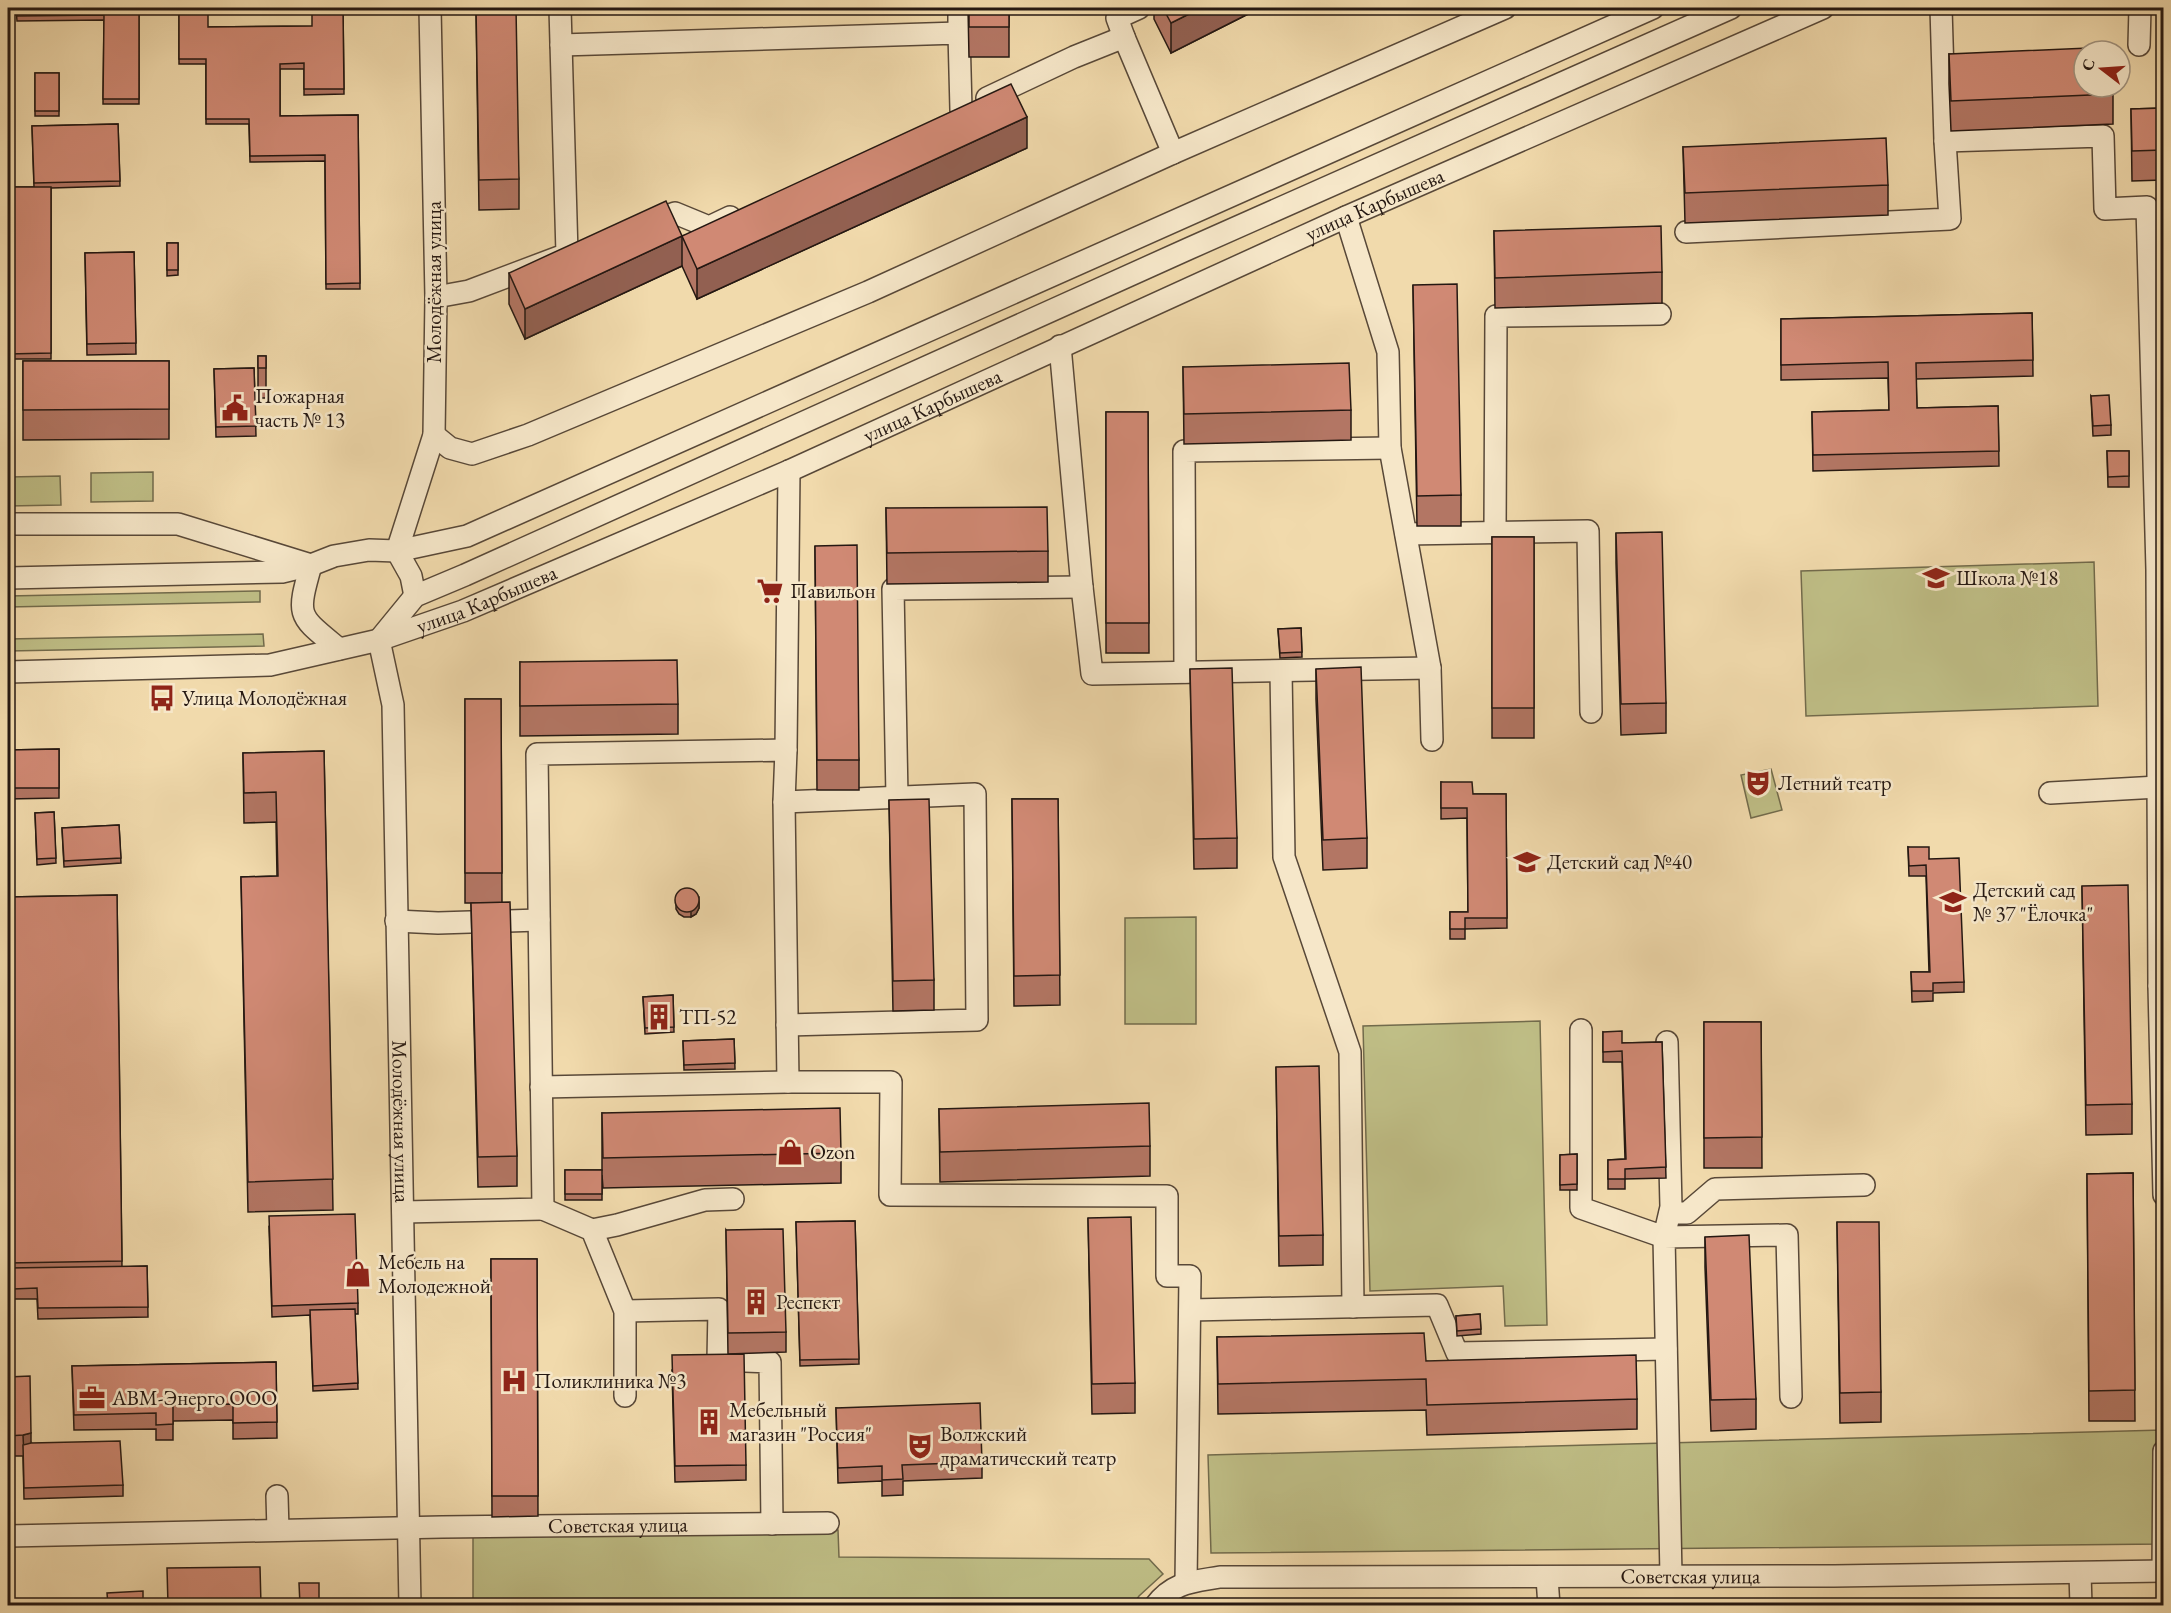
<svg xmlns="http://www.w3.org/2000/svg" width="2171" height="1613" viewBox="0 0 2171 1613" font-family="'EB Garamond',serif">
<style>
.green{fill:#bfbe86;stroke:#726b4c;stroke-width:1.5}
.lines{fill:none;stroke-linecap:round;stroke-linejoin:round}
.minor-casing{stroke:#584838;stroke-width:24}
.minor{stroke:#f6e7c9;stroke-width:21}
.wall{fill:#b37664;stroke:#251812;stroke-width:1.5}
.shaded-wall{fill:#926051;stroke:#251812;stroke-width:1.5}
.building{fill:#d08974;stroke:#251812;stroke-width:1.5}
.labels{text-anchor:middle;stroke-width:5;stroke-linejoin:round;paint-order:stroke}
.street-label{font-size:21px;fill:#251812;stroke:#f6e7c9}
.poi-label{font-size:21px;fill:#251812;stroke:#f6e7c9;text-anchor:start}
</style>
<rect width="100%" height="100%" fill="#f1daac"/>
<filter id="stains"><feTurbulence type="fractalNoise" baseFrequency=".00333" numOctaves="4"/><feColorMatrix values="0 0 0 0 .2 0 0 0 0 .09 0 0 0 0 .02 0 0 0 .5 -.17"/></filter>
<radialGradient id="worn" r=".72"><stop offset=".6" stop-color="#630" stop-opacity="0"/><stop offset="1" stop-color="#630" stop-opacity=".3"/></radialGradient>
<!-- green -->
<g class="green">
<path d="M153,472V501L91,502V473Z"/>
<path d="M60,476L61,505L8,506V477Z"/>
<path d="M2094,562L2098,706L1806,716L1801,571Z"/>
<path d="M260,591V602L8,607V596Z"/>
<path d="M263,634L264,646L8,651V639Z"/>
<path d="M1771,769L1782,810L1751,818L1741,775Z"/>
<path d="M1196,917V1024H1125V918Z"/>
<path d="M1540,1021L1547,1325L1505,1326L1503,1286L1370,1291L1363,1026Z"/>
<path d="M2163,1430V1544L1211,1553L1208,1455Z"/>
<path d="M838,1530L839,1557L1149,1559L1163,1574L1139,1596L1132,1606L473,1605V1531Z"/>
</g>
<g class="lines">
<!-- minor casing -->
<g class="minor-casing">
<g id="minor">
<path d="M959,8V33"/>
<path d="M1941,8L1945,141L2103,136L2105,209L2147,207L2157,570L2159,986"/>
<path d="M1124,37L1117,18L1139,8"/>
<path d="M561,45L959,33L961,110"/>
<path d="M2139,45L2140,8"/>
<path d="M987,98L1074,57L1124,37L1173,153"/>
<path d="M1346,217L1388,352L1390,448L1430,668L1432,740"/>
<path d="M646,224L675,213L709,227L730,217"/>
<path d="M1686,232L1950,219L1945,141"/>
<path d="M436,297L469,291L567,254L560,8"/>
<path d="M1060,346L1082,587L1092,674L1430,668"/>
<path d="M434,435L450,448L472,454L528,435L868,292L1173,153L1505,8"/>
<path d="M8,524H178L311,565"/>
<path d="M1495,533L1496,316L1660,314"/>
<path d="M1406,534L1588,531L1591,712"/>
<path d="M397,551L434,435L436,297L430,8"/>
<path d="M397,551L411,576L415,596"/>
<path d="M311,565C296,618 298,615 339,649"/>
<path d="M8,578L282,572L311,565L334,556L369,550L397,551L467,536L1653,8"/>
<path d="M379,640L415,596L465,575L1188,249L1731,8"/>
<path id="s1" d="M379,640L393,705L410,1606"/>
<path d="M1281,671L1284,857L1350,1052L1353,1307"/>
<path id="s2" d="M8,672L270,665L379,640L463,611L789,471L1346,217L1823,8"/>
<path d="M1185,672L1184,451L1390,448"/>
<path d="M786,750L789,471"/>
<path d="M2050,793L2158,787"/>
<path d="M897,797L893,589L1082,587"/>
<path d="M784,802L975,794L977,1020L787,1025"/>
<path d="M396,921L438,923L539,920"/>
<path d="M2164,986H2159L2164,1195"/>
<path d="M1581,1030V1208L1664,1237L1671,1207L1667,1042"/>
<path d="M541,1087L788,1082H891L890,1195L1167,1196V1276H1190L1186,1583"/>
<path d="M543,1209L592,1230L625,1311V1396"/>
<path d="M403,1212L543,1209L537,754L786,750L784,802L788,1082"/>
<path d="M1670,1213H1687L1715,1189L1864,1185"/>
<path d="M592,1230L617,1225L705,1200L733,1199"/>
<path d="M1190,1310L1437,1305L1457,1353L1666,1349"/>
<path d="M625,1311L719,1309L718,1360L770,1362L772,1524"/>
<path d="M277,1496L278,1530"/>
<path id="s3" d="M8,1536L442,1527L828,1523"/>
<path d="M2163,1571L2164,1451"/>
<path d="M2080,1573L2081,1606"/>
<path d="M1671,1576L1664,1237L1787,1235L1791,1397"/>
<path d="M1547,1578L1549,1606"/>
<path id="s4" d="M1155,1606C1173,1582 1192,1582 1220,1577L1834,1576L2164,1571"/>
</g>
</g>
<!-- minor -->
<use href="#minor" class="minor"/>
</g>
<!-- wall -->
<g class="wall">
<path d="M16,8H139V104H103L104,20L17,21Z"/>
<path d="M179,8L208,27L312,26L343,8L344,94L304,95V69H280V116L358,115L360,289H326L325,161L250,162L249,124H206V64H179Z"/>
<path d="M476,8L519,179V209L479,210Z"/>
<path d="M585,8H896L585,11Z"/>
<path d="M968,8H1009V57H969Z"/>
<path d="M1154,8H1260L1171,53L1154,19Z"/>
<path d="M2158,8H2163V51L2160,52Z"/>
<path d="M1949,54L2113,87V124L1951,131L1949,84Z"/>
<rect x="35" y="73" width="24" height="43"/>
<path d="M2163,108V180L2132,181L2131,109Z"/>
<path d="M118,124L120,186L51,188V359H8V187H34L32,126Z"/>
<path d="M1683,147L1888,185V215L1685,223Z"/>
<path d="M1027,148L697,299L682,266L525,339L509,304V273L682,236Z"/>
<path d="M1494,231L1662,272V303L1495,308Z"/>
<path d="M167,243H178V275L167,276Z"/>
<path d="M134,252L136,354L87,355L85,253Z"/>
<path d="M1413,285L1461,495V526H1417Z"/>
<path d="M2032,313L2033,376L1916,379L1917,408L1998,406L1999,466L1813,471L1812,412L1889,410L1888,378L1781,380V319Z"/>
<rect x="258" y="356" width="8" height="42"/>
<path d="M23,361H169V439L23,440Z"/>
<path d="M1183,367L1351,410V440L1184,444Z"/>
<path d="M254,368L256,436L216,437L214,369Z"/>
<path d="M2091,396L2111,425V435L2093,436Z"/>
<path d="M1106,412H1148L1149,653H1106Z"/>
<path d="M2107,451H2129V487H2108Z"/>
<path d="M886,508L1048,551V582L887,584Z"/>
<path d="M1616,533L1666,703V733L1621,735L1616,563Z"/>
<rect x="1492" y="537" width="42" height="201"/>
<path d="M815,546L859,760V790H817Z"/>
<path d="M1301,628L1302,657L1280,658L1278,629Z"/>
<path d="M520,662L678,704V734L520,736Z"/>
<path d="M1190,669L1237,838V868L1194,869Z"/>
<path d="M1316,669L1367,838V868L1323,870L1316,699Z"/>
<path d="M465,699H501L502,902L517,1156V1186L478,1187L471,903H483H465Z"/>
<path d="M59,749V798L8,799V750Z"/>
<path d="M324,751L333,1210L248,1212L241,877L277,876L276,822L244,823L243,753Z"/>
<path d="M1441,782L1473,794H1506L1507,928L1465,929V939H1450V912H1468L1467,818L1441,819Z"/>
<path d="M1012,799H1058L1060,1005L1014,1006Z"/>
<path d="M889,800L934,980V1010L893,1011Z"/>
<path d="M54,812L56,863L37,865L35,813Z"/>
<path d="M119,825L121,863L64,867L62,828Z"/>
<path d="M1908,847L1929,859L1964,982V992L1933,993V1001L1912,1002L1911,972H1929L1926,876H1909Z"/>
<path d="M2082,886L2132,1104V1134L2086,1135Z"/>
<path d="M117,895L122,1267L147,1266L148,1317L38,1319L37,1299H13V1313H8V897Z"/>
<path d="M676,897H699V908L696,914L691,917H684L679,914L676,909Z"/>
<path d="M673,995L674,1032L645,1034L643,997Z"/>
<path d="M1704,1022H1761L1762,1168H1704Z"/>
<path d="M1603,1032L1622,1043L1662,1042L1666,1178L1625,1179V1189H1608V1160L1625,1159L1622,1062H1603Z"/>
<path d="M734,1039L735,1069L684,1070L683,1041Z"/>
<path d="M1276,1067L1323,1235V1265L1279,1266Z"/>
<path d="M939,1109L1150,1146V1176L940,1182Z"/>
<path d="M602,1113L841,1153V1183L603,1188L602,1175V1200H565V1170H602Z"/>
<path d="M1577,1154V1190H1560V1155Z"/>
<path d="M2133,1173L2135,1421H2089L2087,1174Z"/>
<path d="M1088,1218L1135,1383V1413L1092,1414Z"/>
<path d="M855,1221L859,1364L800,1366L796,1222Z"/>
<path d="M1837,1222L1881,1392V1422L1840,1423Z"/>
<path d="M269,1227L358,1303V1314H355L358,1389L313,1391L310,1315L272,1317Z"/>
<path d="M726,1230L786,1332V1352L728,1354Z"/>
<path d="M1705,1237L1756,1399V1429L1711,1431L1705,1267Z"/>
<path d="M491,1259H537L538,1516L492,1517Z"/>
<path d="M1480,1314L1481,1334L1457,1336L1456,1316Z"/>
<path d="M1217,1337L1426,1361L1637,1399V1429L1427,1435L1426,1410L1218,1414Z"/>
<path d="M276,1362L277,1438L233,1439V1420L173,1421V1440H156V1429L74,1430L72,1366Z"/>
<path d="M672,1371L746,1465V1480L675,1482Z"/>
<path d="M8,1377L31,1443L123,1485V1496L24,1499L23,1456H8Z"/>
<path d="M836,1408L982,1462V1478L903,1481V1495L882,1496V1481L838,1483Z"/>
</g>
<!-- shaded-wall -->
<g class="shaded-wall">
<path d="M1201,8H1260L1171,53V23Z"/>
<path d="M1027,117V148L697,299V269Z"/>
<path d="M682,236V266L525,339V309Z"/>
<path d="M699,903V908L696,914L691,917V912Z"/>
<path d="M31,1433V1453L24,1456L23,1435Z"/>
</g>
<!-- building -->
<g class="building">
<path d="M16,8H139V99H103L104,15L17,16Z"/>
<path d="M179,8H208V27L312,26V8H343L344,89H304V63L280,64V116L358,115L360,283L326,284L325,155L250,156L249,119H206V59H179Z"/>
<path d="M476,8H516L519,179L479,180Z"/>
<rect x="969" y="8" width="40" height="19"/>
<path d="M1163,8H1201L1171,23Z"/>
<path d="M2158,8H2163V46H2160Z"/>
<path d="M2111,47V51H2084V87H2113V94L1951,101L1949,54Z"/>
<rect x="35" y="73" width="24" height="38"/>
<path d="M1011,84L1027,117L697,269L682,236Z"/>
<path d="M2163,108V150L2132,151L2131,109Z"/>
<path d="M118,124L120,181L34,183L32,126Z"/>
<path d="M1886,138L1888,185L1685,193L1683,147Z"/>
<path d="M8,187H51V353L8,354Z"/>
<path d="M666,201L682,236L525,309L509,273Z"/>
<path d="M1661,226L1662,272L1495,278L1494,231Z"/>
<rect x="167" y="243" width="11" height="27"/>
<path d="M134,252L136,343L87,344L85,253Z"/>
<path d="M1457,284L1461,495L1417,496L1413,285Z"/>
<path d="M2032,313L2033,360L1916,363L1917,408L1998,406L1999,451L1813,455L1812,412L1889,410L1888,362L1781,365V319Z"/>
<rect x="258" y="356" width="8" height="12"/>
<path d="M23,361H169V409L23,410Z"/>
<path d="M1349,363L1351,410L1184,414L1183,367Z"/>
<path d="M254,368L256,426L216,427L214,369Z"/>
<path d="M2109,395L2111,425L2093,426L2091,396Z"/>
<path d="M1106,412H1148L1149,623H1106Z"/>
<path d="M2107,451H2129V476L2108,477Z"/>
<path d="M1047,507L1048,551L887,553L886,508Z"/>
<path d="M1662,532L1666,703L1621,704L1616,533Z"/>
<rect x="1492" y="537" width="42" height="171"/>
<path d="M857,545L859,760H817L815,546Z"/>
<path d="M1301,628L1302,652L1280,653L1278,629Z"/>
<path d="M677,660L678,704L520,706V662Z"/>
<path d="M1361,667L1367,838L1323,840L1316,669Z"/>
<path d="M1232,668L1237,838L1194,839L1190,669Z"/>
<path d="M465,699H501L502,873H465Z"/>
<path d="M59,749V788H8V750Z"/>
<path d="M324,751L333,1179L248,1182L241,877L278,876L276,792L244,793L243,753Z"/>
<path d="M1441,782H1472L1473,794H1506L1507,918H1465V929H1450V912H1468L1467,808H1441Z"/>
<path d="M929,799L934,980L893,981L889,800Z"/>
<path d="M1012,799H1058L1060,975L1014,976Z"/>
<path d="M54,812L56,858L37,859L35,813Z"/>
<path d="M119,825L121,858L64,861L62,828Z"/>
<path d="M1908,847H1929V859L1959,858L1964,982L1933,983V991H1912L1911,972H1930L1926,865L1909,866Z"/>
<path d="M2128,885L2132,1104L2086,1105L2082,886Z"/>
<circle cx="687" cy="900" r="12"/>
<path d="M117,895L122,1261L8,1263V897Z"/>
<path d="M510,902L517,1156L478,1157L471,903Z"/>
<path d="M673,995L674,1027L645,1028L643,997Z"/>
<path d="M1704,1022H1761L1762,1137L1704,1138Z"/>
<path d="M1622,1031V1043L1662,1042L1666,1167L1625,1169V1179H1608V1160L1626,1159L1622,1051L1603,1052V1032Z"/>
<path d="M734,1039L735,1063L684,1065L683,1041Z"/>
<path d="M1319,1066L1323,1235L1279,1236L1276,1067Z"/>
<path d="M1149,1103L1150,1146L940,1152L939,1109Z"/>
<path d="M840,1108L841,1153L603,1158L602,1113Z"/>
<path d="M1577,1154V1184L1560,1185V1155Z"/>
<rect x="565" y="1170" width="37" height="24"/>
<path d="M2133,1173L2135,1390L2089,1391L2087,1174Z"/>
<path d="M355,1214L358,1303L272,1306L269,1216Z"/>
<path d="M1131,1217L1135,1383L1092,1384L1088,1218Z"/>
<path d="M855,1221L859,1359L800,1360L796,1222Z"/>
<path d="M1837,1222H1879L1881,1392L1840,1393Z"/>
<path d="M783,1229L786,1332L728,1333L726,1230Z"/>
<path d="M1749,1235L1756,1399L1711,1400L1705,1237Z"/>
<path d="M491,1259H537L538,1496H492Z"/>
<path d="M147,1266L148,1307L38,1308L37,1288L13,1289V1302H8V1268Z"/>
<path d="M355,1309L358,1383L313,1386L310,1310Z"/>
<path d="M1480,1314L1481,1329L1457,1331L1456,1316Z"/>
<path d="M1424,1333L1426,1361L1636,1355L1637,1399L1427,1405L1426,1379L1218,1384L1217,1337Z"/>
<path d="M744,1354L746,1465L675,1466L672,1355Z"/>
<path d="M276,1362L277,1422L233,1423V1404L173,1405V1424L156,1425V1413L74,1415L72,1366Z"/>
<path d="M30,1376L31,1433L23,1435L8,1436V1377Z"/>
<path d="M980,1403L982,1462L902,1465L903,1479L882,1480V1466L838,1468L836,1408Z"/>
<path d="M120,1441L123,1485L24,1488L23,1445L31,1443Z"/>
<path d="M260,1567L261,1605H168L167,1568Z"/>
<path d="M299,1583H319V1605H300Z"/>
<path d="M143,1591V1605H108L107,1593Z"/>
</g>
<!-- icons -->
<defs>
<g id="civic-bare" transform="scale(2.07)"><path d="M-.6-6.5H3V-4.5H.6V-3L4-1V1h2V6H-6V1h2V-1L-.6-3ZM-1.2 2.5V6h2.4V2.5Z" fill="#8f2418" stroke="#f6e7c9" stroke-width="2.5" paint-order="stroke"/></g>
<g id="school-bare" transform="scale(2.07)"><path d="M0-5L7-2L0 1L-7-2ZM-4 1L0 2.5L4 1V4Q0 6-4 4Z" fill="#8f2418" stroke="#f6e7c9" stroke-width="2.5" paint-order="stroke"/></g>
<g id="supermarket-bare" transform="scale(2.07)"><path d="M-6-5.5h2.5l.6 2H6L4.5 2H-2.5L-4.4-4H-6ZM-1.5 3.2a1.3 1.3 0 1 0 .1 0ZM3 3.2a1.3 1.3 0 1 0 .1 0Z" fill="#8f2418" stroke="#f6e7c9" stroke-width="2.5" paint-order="stroke"/></g>
<g id="bus-bare" transform="scale(2.07)"><path d="M-5-6H5V4H4V6H2V4H-2V6H-4V4H-5ZM-3.5-4V0h7V-4ZM-3.5 1.2v1.5H-2V1.2ZM2 1.2v1.5H3.5V1.2Z" fill="#8f2418" stroke="#f6e7c9" stroke-width="2.5" paint-order="stroke"/></g>
<g id="theatre-bare" transform="scale(2.07)"><path d="M-5-5.5Q0-4 5-5.5V0Q5 5 0 6Q-5 5-5 0ZM-3.3-2.5H-1v1.5H-3.3ZM1-2.5H3.3v1.5H1ZM-2.8 1Q0 5.5 2.8 1Z" fill="#8f2418" stroke="#f6e7c9" stroke-width="2.5" paint-order="stroke"/></g>
<g id="building-bare" transform="scale(2.07)"><path d="M-4-6H4V6H1V3H-1V6H-4ZM-2.5-4.3h1.7v1.8h-1.7ZM.8-4.3h1.7v1.8H.8ZM-2.5-1h1.7V.8h-1.7ZM.8-1h1.7V.8H.8Z" fill="#8f2418" stroke="#f6e7c9" stroke-width="2.5" paint-order="stroke"/></g>
<g id="shop-bare" transform="scale(2.07)"><path d="M-5-2.5h2.3a2.7 3.5 0 0 1 5.4 0H5L5.5 6h-11ZM-1.5-2.5h3a1.5 2.3 0 0 0-3 0Z" fill="#8f2418" stroke="#f6e7c9" stroke-width="2.5" paint-order="stroke"/></g>
<g id="hospital-bare" transform="scale(2.07)"><path d="M-5-5h3v3.5h4V-5h3V5h-3V1.5h-4V5h-3Z" fill="#8f2418" stroke="#f6e7c9" stroke-width="2.5" paint-order="stroke"/></g>
<g id="office-bare" transform="scale(2.07)"><path d="M-6-3h4V-5.5h4V-3h4V5H-6ZM-1-4.5V-3h2v-1.5ZM-6 0V1H6V0Z" fill="#8f2418" stroke="#f6e7c9" stroke-width="2.5" paint-order="stroke"/></g>
</defs>
<g fill-rule="evenodd">
<use href="#civic-bare" x="235" y="408"/>
<use href="#school-bare" x="1936" y="578"/>
<use href="#supermarket-bare" x="770" y="591"/>
<use href="#bus-bare" x="162" y="698"/>
<use href="#theatre-bare" x="1758" y="783"/>
<use href="#school-bare" x="1527" y="862"/>
<use href="#school-bare" x="1953" y="902"/>
<use href="#building-bare" x="659" y="1017"/>
<use href="#shop-bare" x="790" y="1152"/>
<use href="#shop-bare" x="358" y="1274"/>
<use href="#building-bare" x="756" y="1302"/>
<use href="#hospital-bare" x="514" y="1381"/>
<use href="#office-bare" x="92" y="1398"/>
<use href="#building-bare" x="709" y="1422"/>
<use href="#theatre-bare" x="920" y="1446"/>
</g>
<g class="labels">
<!-- street labels -->
<g class="street-label">
<text dy="7" stroke="none"><textPath href="#s2" startOffset="1461">улица Карбышева</textPath></text>
<text transform="translate(434 282) rotate(-90)" y="7">Молодёжная улица</text>
<text dy="7" stroke="none"><textPath href="#s2" startOffset="975">улица Карбышева</textPath></text>
<text dy="7" stroke="none"><textPath href="#s2" startOffset="489">улица Карбышева</textPath></text>
<text dy="7" stroke="none"><textPath href="#s1" startOffset="483">Молодёжная улица</textPath></text>
<text dy="7" stroke="none"><textPath href="#s3" startOffset="610">Советская улица</textPath></text>
<text dy="7" stroke="none"><textPath href="#s4" startOffset="544">Советская улица</textPath></text>
</g>
<!-- poi labels -->
<g class="poi-label">
<text x="255" y="403">Пожарная<tspan x="255" dy="24">часть № 13</tspan></text>
<text x="1956" y="585">Школа №18</text>
<text x="790" y="598">Павильон</text>
<text x="182" y="705">Улица Молодёжная</text>
<text x="1778" y="790">Летний театр</text>
<text x="1547" y="869">Детский сад №40</text>
<text x="1973" y="897">Детский сад<tspan x="1973" dy="24">№ 37 "Ёлочка"</tspan></text>
<text x="679" y="1024">ТП-52</text>
<text x="810" y="1159">Ozon</text>
<text x="378" y="1269">Мебель на<tspan x="378" dy="24">Молодежной</tspan></text>
<text x="776" y="1309">Респект</text>
<text x="534" y="1388">Поликлиника №3</text>
<text x="112" y="1405">АВМ-Энерго ООО</text>
<text x="729" y="1417">Мебельный<tspan x="729" dy="24">магазин "Россия"</tspan></text>
<text x="940" y="1441">Волжский<tspan x="940" dy="24">драматический театр</tspan></text>
</g>
</g>
<!-- margin -->
<rect width="2171" height="1613" fill="none" stroke="#f1daac" stroke-width="30"/>
<rect x="9" y="9" width="2153" height="1595" fill="none" stroke="#251812" stroke-width="3"/>
<rect x="15" y="15" width="2141" height="1583" fill="none" stroke="#251812" stroke-width="1.5"/>
<!-- north arrow -->
<g transform="translate(2102 69) rotate(287)"><circle r="28" fill="#f6e7c9" stroke="#a29480" stroke-width="1.5"/>
<path d="M0-4.5L10 22L0 15L-10 22Z" fill="#8f2418"/>
<text y="-9" font-size="16" font-weight="bold" text-anchor="middle" fill="#251812">С</text>
</g>
<rect width="100%" height="100%" filter="url(#stains)"/>
<rect width="100%" height="100%" fill="url(#worn)"/>
</svg>
